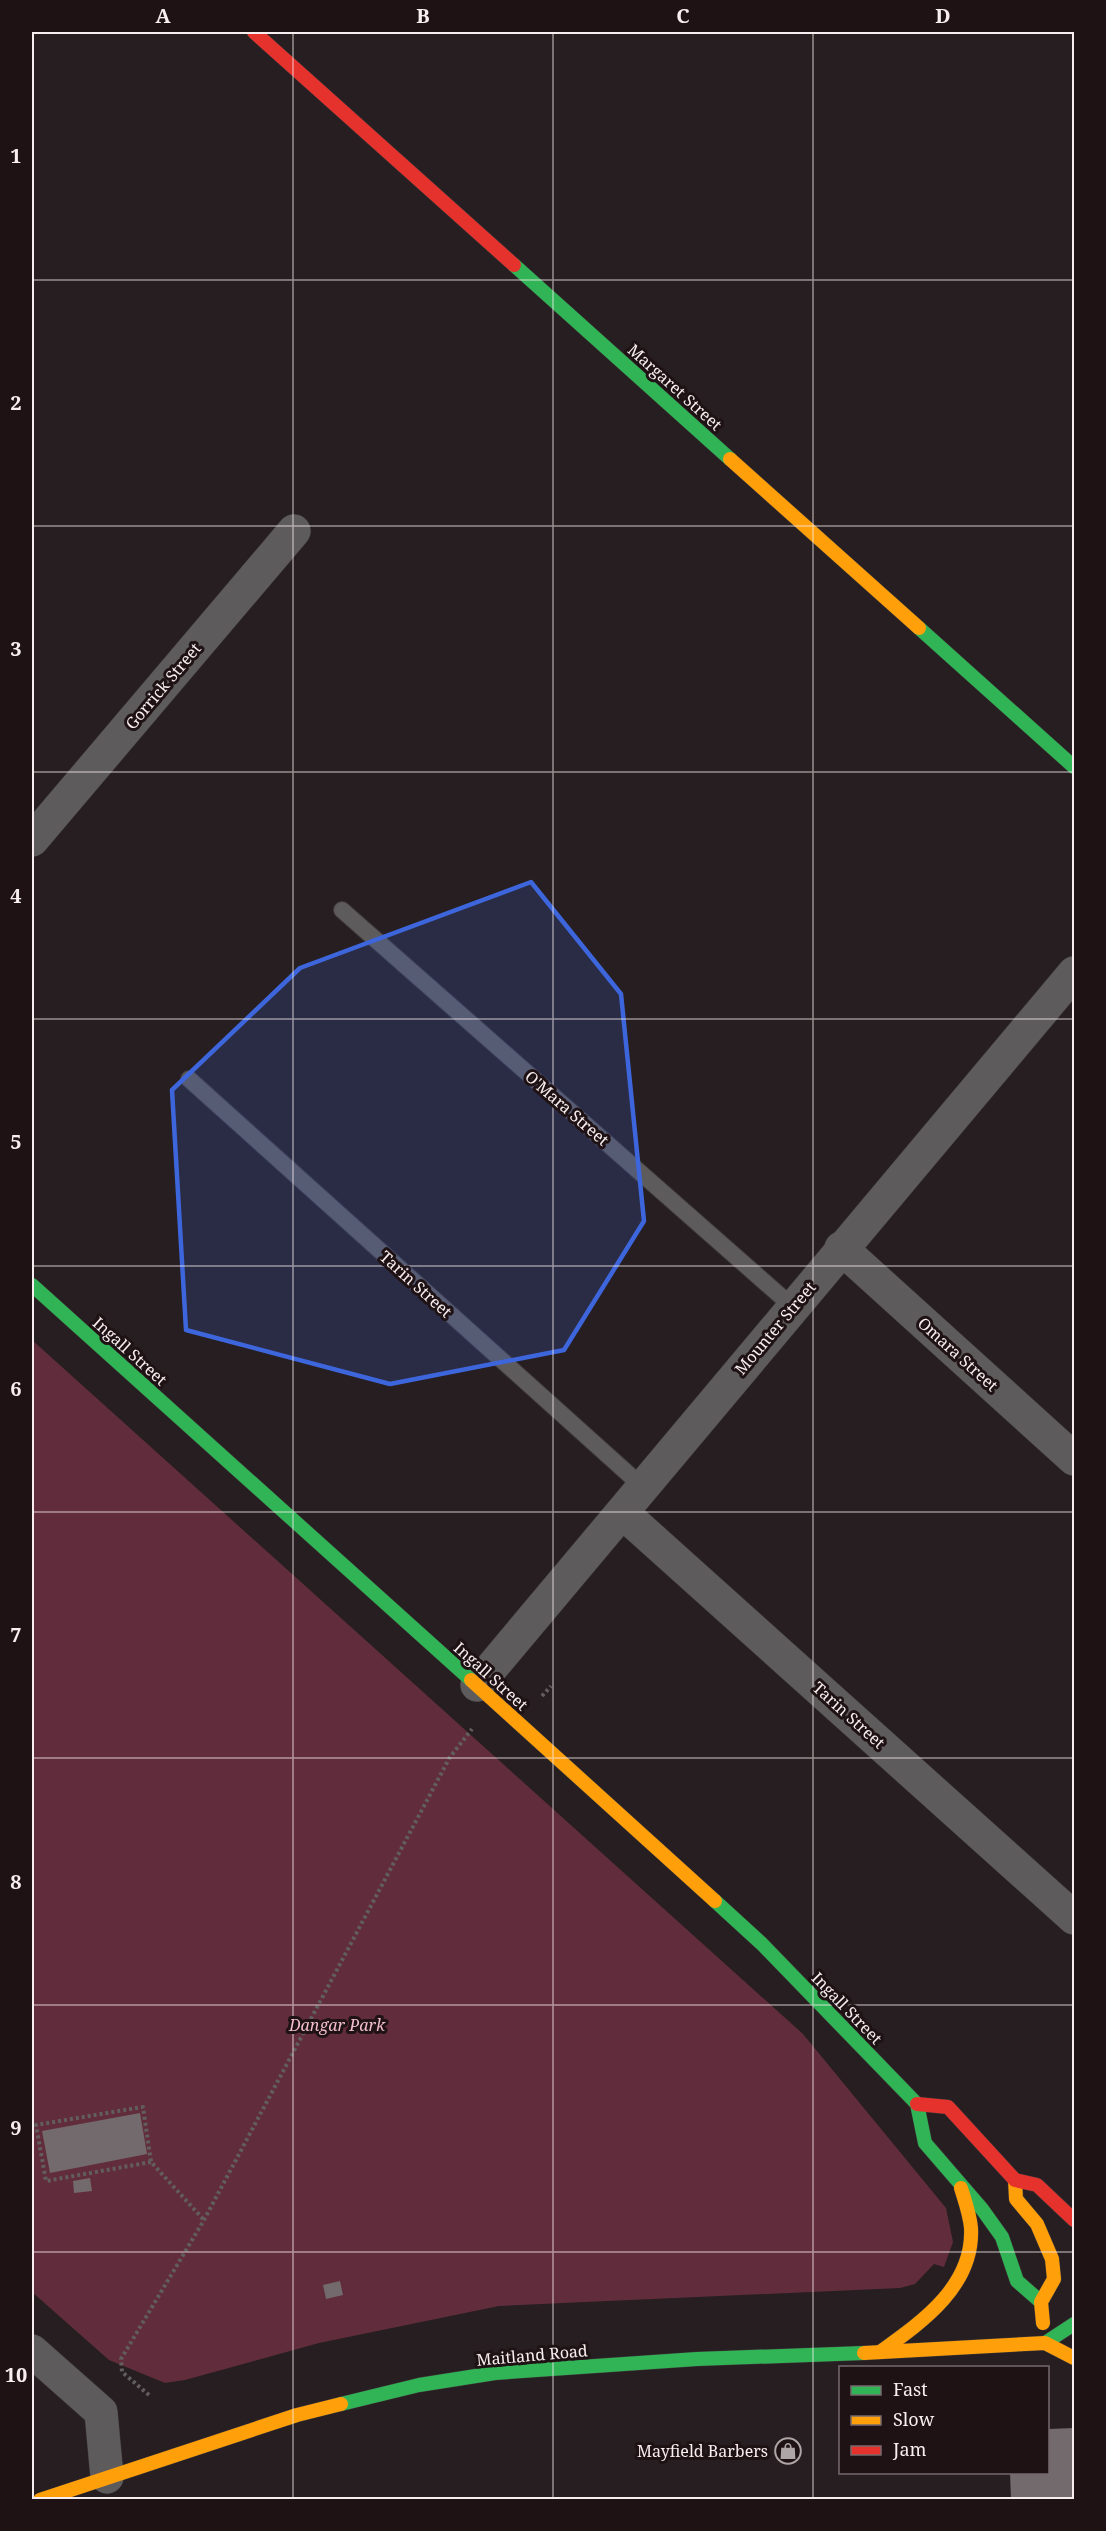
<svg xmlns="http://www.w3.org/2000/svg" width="1106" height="2531" viewBox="0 0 1106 2531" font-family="'Noto Serif',serif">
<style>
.green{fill:#612d3c}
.building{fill:#726a6c}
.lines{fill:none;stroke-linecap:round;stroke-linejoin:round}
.lane-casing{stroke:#3e383a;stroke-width:18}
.street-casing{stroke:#3e383a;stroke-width:34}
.fast-casing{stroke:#3e383a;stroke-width:15}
.slow-casing{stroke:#3e383a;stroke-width:15}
.jam-casing{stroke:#3e383a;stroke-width:15}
.path{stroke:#625d5e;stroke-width:4;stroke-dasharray:3 3;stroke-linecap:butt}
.lane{stroke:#5e5b5c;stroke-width:16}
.street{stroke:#5e5b5c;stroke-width:33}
.fast{stroke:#30b455;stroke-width:14}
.slow{stroke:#ff9f0a;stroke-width:14}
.jam{stroke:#e5322d;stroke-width:14}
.marked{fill:#3e66dc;fill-opacity:0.2;stroke:#3e66dc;stroke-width:4.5;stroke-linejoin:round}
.grid{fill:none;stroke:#f8eef0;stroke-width:1.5;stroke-opacity:0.55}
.labels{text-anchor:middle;stroke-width:6;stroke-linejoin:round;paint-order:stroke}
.street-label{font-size:16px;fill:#f8eef0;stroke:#1f1215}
.park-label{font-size:16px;font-style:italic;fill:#f2bfca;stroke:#1f1215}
.poi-label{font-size:16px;fill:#f8eef0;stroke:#1f1215;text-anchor:end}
.neatline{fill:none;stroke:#f8eef0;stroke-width:2}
.grid-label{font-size:20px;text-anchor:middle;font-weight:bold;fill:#f8eef0}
</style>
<rect width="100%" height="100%" fill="#261e20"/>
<!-- green -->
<path class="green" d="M32,1340L803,2034L946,2208L953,2242L944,2267L934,2264L915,2284L900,2288L499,2306L319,2343L185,2380L165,2383L109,2360L32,2292Z"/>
<!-- building -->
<g class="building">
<path d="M140,2113L147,2154L50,2173L42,2131Z"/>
<path d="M90,2178L92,2191L74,2193L73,2181Z"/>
<path d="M340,2281L343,2295L326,2299L323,2285Z"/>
<path d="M1074,2428V2500H1011L1010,2472H1048V2429Z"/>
</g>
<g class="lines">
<!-- lane casing -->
<g class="lane-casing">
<g id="lane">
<path d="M342,910L793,1307"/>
<path d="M189,1079L644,1488"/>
</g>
</g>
<!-- street casing -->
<g class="street-casing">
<g id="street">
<path d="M32,840L294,531"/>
<path d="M841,1248L1074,1459"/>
<path d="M623,1513L1074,1918"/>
<path d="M477,1685L1074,973"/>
<path d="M32,2351L101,2412L107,2477"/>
</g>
</g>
<!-- fast casing -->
<g class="fast-casing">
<g id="fast">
<path d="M514,265L730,459"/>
<path d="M919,628L1074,767"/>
<path d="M32,1285L471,1680"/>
<path d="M715,1901L762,1944L917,2104L925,2143L982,2209L1002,2237L1017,2281L1041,2302"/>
<path d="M1045,2343L1074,2324"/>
<path d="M341,2404L419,2385L495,2373L697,2359L864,2353"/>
</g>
</g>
<!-- slow casing -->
<g class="slow-casing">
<g id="slow">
<path d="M730,459L919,628"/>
<path d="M471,1680L715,1901"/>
<path d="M1015,2180L1016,2199L1037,2224L1052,2259L1054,2279L1041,2302L1043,2323"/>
<path d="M880,2352C922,2322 974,2286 971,2228C970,2215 965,2201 961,2188"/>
<path d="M864,2353L1045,2343L1074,2358"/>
<path d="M40,2500L297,2415L341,2404"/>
</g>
</g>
<!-- jam casing -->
<g class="jam-casing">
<g id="jam">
<path d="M254,32L514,265"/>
<path d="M917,2104L948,2107L1015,2180L1037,2185L1074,2220"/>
</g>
</g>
<!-- path -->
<g class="path">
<path d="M542,1696L551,1686"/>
<path d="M151,2162L46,2181L36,2125L143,2107L151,2162L204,2220"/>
<path d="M149,2395L122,2372L121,2359L204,2220L450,1757L472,1729"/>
</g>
<!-- lane -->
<use href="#lane" class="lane"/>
<!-- street -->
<use href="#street" class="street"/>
<!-- fast -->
<use href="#fast" class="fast"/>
<!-- slow -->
<use href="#slow" class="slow"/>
<!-- jam -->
<use href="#jam" class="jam"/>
</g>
<!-- marked area -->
<path class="marked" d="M531,882L621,994L644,1221L564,1350L390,1384L186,1330L172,1090L300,968Z"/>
<!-- grid -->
<path class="grid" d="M293,32V2500M553,32V2500M813,32V2500M32,280H1074M32,526H1074M32,772H1074M32,1019H1074M32,1266H1074M32,1512H1074M32,1758H1074M32,2005H1074M32,2252H1074"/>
<!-- icons -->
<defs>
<g id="shop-ring" transform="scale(1.35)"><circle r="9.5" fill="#1f1215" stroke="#aea5a7" stroke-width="1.5"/><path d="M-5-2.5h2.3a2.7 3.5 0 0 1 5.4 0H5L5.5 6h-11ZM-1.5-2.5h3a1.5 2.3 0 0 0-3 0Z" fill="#aea5a7"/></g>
</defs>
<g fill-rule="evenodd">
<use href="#shop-ring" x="788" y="2451"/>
</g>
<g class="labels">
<!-- street labels -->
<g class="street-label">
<text transform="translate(675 387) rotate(42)" y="6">Margaret Street</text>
<text transform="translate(163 686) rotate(-50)" y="6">Gorrick Street</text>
<text transform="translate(567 1108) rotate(41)" y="6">O'Mara Street</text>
<text transform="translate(416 1284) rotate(42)" y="6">Tarin Street</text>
<text transform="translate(775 1328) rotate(-50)" y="6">Mounter Street</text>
<text transform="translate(130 1351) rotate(42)" y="6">Ingall Street</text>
<text transform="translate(958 1354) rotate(42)" y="6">Omara Street</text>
<text transform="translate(491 1676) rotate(42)" y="6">Ingall Street</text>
<text transform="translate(849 1715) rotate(42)" y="6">Tarin Street</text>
<text transform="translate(847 2008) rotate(46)" y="6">Ingall Street</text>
<text transform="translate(532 2355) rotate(-5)" y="6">Maitland Road</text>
</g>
<!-- park labels -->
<g class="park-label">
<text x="337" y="2031">Dangar Park</text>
</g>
<!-- poi labels -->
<g class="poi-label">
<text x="768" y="2457">Mayfield Barbers</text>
</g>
</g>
<!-- border -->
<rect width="1106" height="2531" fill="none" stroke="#1f1215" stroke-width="66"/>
<!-- legend -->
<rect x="839" y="2366" width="210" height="108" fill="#1f1215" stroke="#766a6d" stroke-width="1.5"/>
<rect x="851" y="2386" width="30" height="9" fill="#30b455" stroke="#766a6d" stroke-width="1.5"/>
<text x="893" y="2396" font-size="18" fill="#f8eef0">Fast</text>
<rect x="851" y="2416" width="30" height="9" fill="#ff9f0a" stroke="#766a6d" stroke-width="1.5"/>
<text x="893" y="2426" font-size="18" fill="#f8eef0">Slow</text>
<rect x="851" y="2446" width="30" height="9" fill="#e5322d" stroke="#766a6d" stroke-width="1.5"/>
<text x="893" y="2456" font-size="18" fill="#f8eef0">Jam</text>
<rect x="33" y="33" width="1040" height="2465" class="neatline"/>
<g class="grid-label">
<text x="163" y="23">A</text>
<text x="423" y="23">B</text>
<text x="683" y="23">C</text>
<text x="943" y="23">D</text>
<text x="16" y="163">1</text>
<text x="16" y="410">2</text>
<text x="16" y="656">3</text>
<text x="16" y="903">4</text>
<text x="16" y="1149">5</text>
<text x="16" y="1396">6</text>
<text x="16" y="1642">7</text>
<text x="16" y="1889">8</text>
<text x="16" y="2135">9</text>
<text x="16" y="2382">10</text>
</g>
</svg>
